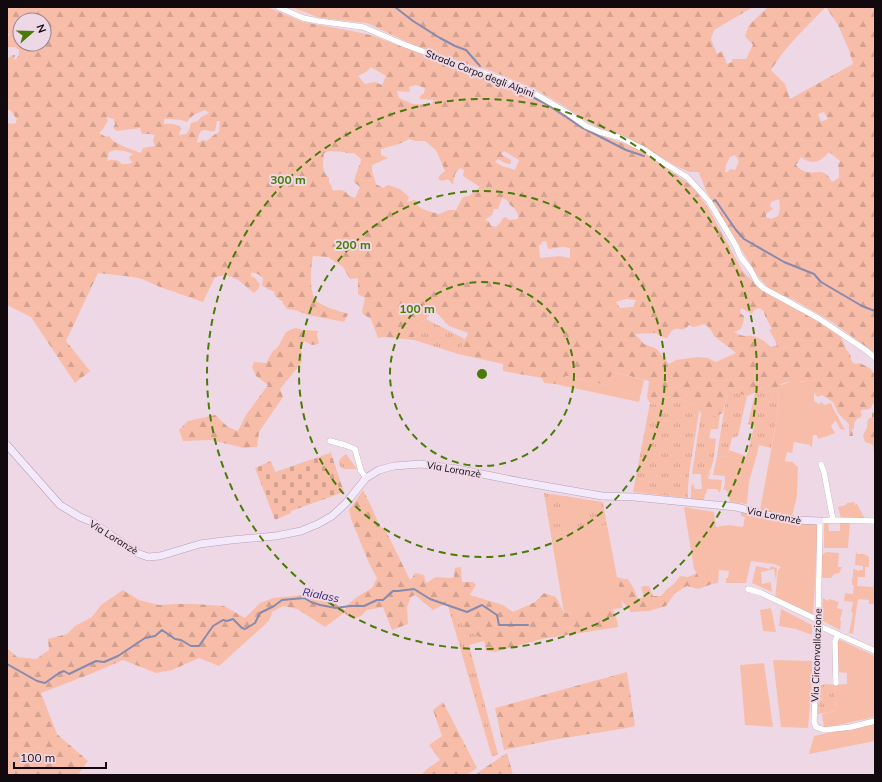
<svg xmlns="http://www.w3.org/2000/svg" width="882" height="782" viewBox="0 0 882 782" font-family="Mulish,sans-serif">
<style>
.grass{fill:url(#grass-tufts)}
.forest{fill:url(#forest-firs);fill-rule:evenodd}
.cemetery{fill:url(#cemetery-stones)}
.garden{fill:#f8bda8}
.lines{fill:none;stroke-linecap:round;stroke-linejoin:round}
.stream{stroke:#878aaf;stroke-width:2}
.street-casing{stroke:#b7a1af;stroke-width:6}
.secondary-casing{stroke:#b7a1af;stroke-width:8}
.street{stroke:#fff;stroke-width:5.5}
.secondary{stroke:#f3e9fb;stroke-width:7}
.ring{fill:none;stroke:#497b08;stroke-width:2;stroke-dasharray:7 5}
.labels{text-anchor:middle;stroke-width:4;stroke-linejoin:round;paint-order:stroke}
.street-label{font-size:10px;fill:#11090e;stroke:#eed8e6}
.water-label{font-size:11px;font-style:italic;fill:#251979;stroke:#eed8e6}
.centre{fill:#497b08;stroke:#eed8e6;stroke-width:2}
.ring-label{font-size:12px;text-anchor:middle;font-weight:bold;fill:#497b08;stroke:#eed8e6;stroke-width:4;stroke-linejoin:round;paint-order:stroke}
</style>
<defs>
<pattern id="grass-tufts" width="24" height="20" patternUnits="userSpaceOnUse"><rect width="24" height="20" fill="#f8bda8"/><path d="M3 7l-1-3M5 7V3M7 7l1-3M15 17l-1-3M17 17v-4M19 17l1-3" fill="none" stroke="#d4a18f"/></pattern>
<pattern id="forest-firs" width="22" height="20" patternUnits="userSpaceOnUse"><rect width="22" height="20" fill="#f8bda8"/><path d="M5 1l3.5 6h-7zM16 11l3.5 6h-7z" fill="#d4a18f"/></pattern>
<pattern id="cemetery-stones" width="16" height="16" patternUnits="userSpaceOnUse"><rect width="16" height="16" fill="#f8bda8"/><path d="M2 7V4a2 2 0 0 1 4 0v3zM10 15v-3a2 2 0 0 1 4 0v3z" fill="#d4a18f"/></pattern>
</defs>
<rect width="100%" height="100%" fill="#eed8e6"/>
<!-- grass -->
<g class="grass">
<path d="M426,319L465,339L458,354L414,340V327Z"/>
<path d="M784,384L783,387L779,391L778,413L771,448L759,445L757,454L748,452L754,426L748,424L755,393L759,391L761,388L765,389L771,395L777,386Z"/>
<path d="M727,392H734L747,396L738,436L732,438L727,457L717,456Z"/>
<path d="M661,397C674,398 686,399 697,406L699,412L689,474L688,489V498L633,492L650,403L657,405Z"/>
<path d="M701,414C709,417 713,417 720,414L718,429H711L709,438L716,439C714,452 715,466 706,477H701V474H692Z"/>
<path d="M346,454L357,469H344C339,467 338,464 340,459Z"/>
<path d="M544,493L603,502L607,525L551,535Z"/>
<path d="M447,603L460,614L464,626L484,641L469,645L498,754L492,757Z"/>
<path d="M826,684L834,685L836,711L818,714L819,686Z"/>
</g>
<!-- forest -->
<g class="forest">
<path d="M7,7H267L303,22L352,31L371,35L424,55L474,76L505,82L533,94L551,104L587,129L614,140L639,149L692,186L709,209L743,272L765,292L815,319L841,337L846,349L850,354L851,359L853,363L856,364L860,363L871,369L875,375V403L872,405L871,408L866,410L864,409L860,411L862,415L860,418H858L854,423V428L852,430L853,436H849V424L838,413L833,402L822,395L817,397L815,393L811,391L807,382C791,380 780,380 771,395L767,394L765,389L761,388L759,391L750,395L747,396L734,392H727L723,413C712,418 701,420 697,406C686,399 674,398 661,397L657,405L650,403L647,398L649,381L614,372L605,385L566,376L555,384L544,383L542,378L503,371V364L458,354L468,333L449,326L434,310L426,319L414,327V340L384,337L378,338L371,319L363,314L362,312L365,298L358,294V278L350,279L343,267L328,257L313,256C311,266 308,293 317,301C320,304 331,309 336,310C340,312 344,312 348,314L344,322L308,315L295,310L287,309L284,305L282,301L275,296L274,291H272L271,290H269L265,287L262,286L263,278C259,275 256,272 251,273V277L252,276L256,279L257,281L260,284L259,288L254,293L238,280L227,275L215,277L203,302L160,287L142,279L133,277L98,273L66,341L90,371L75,383L31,317L7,305V123L15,124L17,119C13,115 13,112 8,109L7,56L9,58L12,55H15L14,60L16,59L19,55V50L15,47H9L7,48V37L10,34H7ZM20,20H44V44H20ZM371,67L386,76L382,85L375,82L365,84L358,76L366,72ZM416,85L425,88L424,93L420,96V99L434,100L430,105L413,104L399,98L397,91L410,92L409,87ZM205,110L209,113L201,117L198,121L191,123L189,130L186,134L180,135L179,133L182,128C176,124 172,123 164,124V119C172,119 180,119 187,122C192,115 197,113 205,110ZM106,117L114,119L115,124L113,128L117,131L140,128L142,134H149L155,135L153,140L155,146L143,148L141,153L125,147L113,141L109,136L106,137L99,133L104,128L105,125L108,121ZM217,121H220L219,132L214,135L207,141L203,140L197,143C198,138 199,130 205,130C210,131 211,132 215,131ZM409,139L415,141H425L436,150L445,171L440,175L438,179L442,181L448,179L453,185L455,174L460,168L464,170L463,176L480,187L469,196L463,197L456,210H449L439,214C433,212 422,210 418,206L417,201L414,200L407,202L409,197L400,189L388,185L383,188L376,184L372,171V165L388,158L381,155V149L399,144ZM116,150L125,151L133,154L129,157L130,160L133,162L128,164H122C117,159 113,159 107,161L109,152ZM330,151C335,152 340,151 344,152C348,153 348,154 354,153L361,159C361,164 358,167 357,172C355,175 355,178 354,182L360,187L355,198L348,195C346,190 339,189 334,191L332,189V187L329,182V178C321,171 323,163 324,153ZM504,151L519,160L515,170L502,166L495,162L498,159L505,163L510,164L511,160L501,154ZM502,198L507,200L510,205L514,208L518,214V219L509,220L506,217L503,218L500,223L496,227L491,226L489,222L485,220L492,215L494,209H498ZM546,241L548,249L563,247L570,248V258L559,256L540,258L539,245L542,244L541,242ZM626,299L636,300L633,307L620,308L616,302ZM741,308L752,314L754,310L759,308L764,311L765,316L772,329L769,330L775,340L777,346L771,347C765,342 760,337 752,336C750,335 748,336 746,336C741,336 738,334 734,332C736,331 738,331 739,330C743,328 744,320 744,316L740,313ZM705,324L711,330L714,336L736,353L716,362L708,358L698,357L676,360L669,364L657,349L644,344L635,334L656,333L662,337L667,338C669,335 671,331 673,330C680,326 681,334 689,325L693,327Z"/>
<path d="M291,7H753L714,30L711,39L717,54L722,51L727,64L732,62V59H746L753,45L745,36L749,25L768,7H826C806,27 786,46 771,70L785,84L790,99L853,64L849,50L838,25L826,7H875V353L832,322L794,300L769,289L757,275L706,191L699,172H689L676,166L641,145L603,130L586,121L567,108L535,89L489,70L477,67L418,47L367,23L320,18ZM824,112L828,119L821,122L818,114ZM829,152L840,161L838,165L839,171V178L832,182C823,165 816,176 804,171C801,170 798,167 796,165L801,157C813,166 820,162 829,152ZM735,155C741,162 738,163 735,170L730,169L728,172H725L726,165L730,157ZM779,199L780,209L778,216L771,219L766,217V214L774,208L770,207L771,202Z"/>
<path d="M296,328L303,330L318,331L317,335L319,344L312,345L304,341L301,348L302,362L280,389L283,397L259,432L257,447L244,448L211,440L183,441L179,430L188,421L215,415L228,427L238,431L246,415L268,385L256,376L252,367L254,362L266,363L273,351L278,347L286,332L292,329Z"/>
<path d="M875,412V462L873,445L865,442L863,436C864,433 866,430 867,427C868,421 866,419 872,417V413Z"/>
<path d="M363,490L372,508L380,527L385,529L409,578L411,580L415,573L424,575L426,583L436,577L450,578L454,577L455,568L461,567L462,582H473L476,585L470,595L503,605L513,612L535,602L544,593L556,597L564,613L612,608L617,620L618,627L542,639L495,652L486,651L484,641L464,626L460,614L447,603L433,610L415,595L411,597L407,607L408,624L392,630L383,607L367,610L361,616L353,619L344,613L325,627L297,609L283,606L272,612L269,621L219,666L199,658L172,670L156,673L123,660L88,675L41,693L57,734L88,761L78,775H7V648L17,657L36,659L49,650L48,639L67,634L75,626L92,617L101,605L123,590L139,600L159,605L176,604H195L224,606L245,618L260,603L273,598L293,596L320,594L345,610V611L346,606L357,597L372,588L377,578L369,563L351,519L349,510Z"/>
<path d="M711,568L713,578L712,584L698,589L687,586L675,593L666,606L649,611L631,612L621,600L617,577L623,579H628L634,589L638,599L644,597L641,587L649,586L653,596H661L666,590L674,584L680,576L688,577L697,573L701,578Z"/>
<path d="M627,672L635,726L627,728L552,740L504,750L495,708Z"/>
<path d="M443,702L477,768L466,775H421L427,769L440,760L429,745L442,736L433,710Z"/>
<path d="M507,753L513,775H476L480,771Z"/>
</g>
<!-- cemetery -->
<path class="cemetery" d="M330,450L344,492L291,511V513L275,520L255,468L271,461L275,472L330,453Z"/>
<!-- garden -->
<g class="garden">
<path d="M613,372L644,380L639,402L555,384L566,376L605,385Z"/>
<path d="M791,381H796L807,382L811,387V391L815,393L814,395V401L819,404L822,402L824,405L831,403L833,408L845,430L840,429L836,421L834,422L831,426L835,433L830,435L818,439L817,435H813L812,447L810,446V445L794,442L792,453L787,452L785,461L792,462L798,467L797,496L792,516L760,510L778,413L779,391L778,389L783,387L784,384Z"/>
<path d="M729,450L746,456L748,452L757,454L749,482L747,504L730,502C729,497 729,490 723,489L725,485V476L713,475L717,456L727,457Z"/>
<path d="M711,471L708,479L722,480L720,493L717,489H707L706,494H705L704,500L691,499V487L693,483L695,489H702L701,477H706Z"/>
<path d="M854,502L855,505L857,504L865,519L841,518L838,507L846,505L847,503Z"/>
<path d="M585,503L587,519L555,524L552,508Z"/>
<path d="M684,507L714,512L716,527L729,525L743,527L745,517L741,516V512L818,523L816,567L813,614L812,615L775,600L778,570L781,567L774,564L751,561L746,583H726V578H728L729,571L719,570L718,583L712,584L713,578L711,569L700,579L694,569Z"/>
<path d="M840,522H850L848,548H824V523H828L829,531H840Z"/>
<path d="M607,525L623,608L564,613L551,535Z"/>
<path d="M856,551L857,554H864L869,557V567H865V577H858L857,586L873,587L875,568V604H869V600L858,599L853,634L849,633L853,613L851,612L853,602L844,601L845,593L853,594L854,585H852V578L853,577V569L860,571V570H863V566L855,565Z"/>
<path d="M827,552L839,553L838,567H842L839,573L834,574L831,578H822V556L824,553Z"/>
<path d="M756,566L770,569L771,566L777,568L776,581L774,569L761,572L762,584L771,582L772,592L752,583Z"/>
<path d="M823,598L828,601L829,599L839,602L837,608L843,610L840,619L841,622L840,630L821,620Z"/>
<path d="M771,608L776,632L763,631L760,610Z"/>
<path d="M781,609L812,625V635L796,629L779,626Z"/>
<path d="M838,639L875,656V717L824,728L822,714L836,711L834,685L847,684V673L837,672Z"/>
<path d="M773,660L812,661V682L808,728L781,727Z"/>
<path d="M764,663L773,727L745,725L740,665Z"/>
<path d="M875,723V741L809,754L814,736Z"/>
</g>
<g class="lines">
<!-- stream -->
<g class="stream">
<path d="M395,7L413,21L440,38L455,46L466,50L480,66"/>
<path d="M484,79L505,83L548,105L581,127L626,150L644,156"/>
<path d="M711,203L715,200L716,201L736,230L744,239L784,262L814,274L821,282L862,306L875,311"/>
<path d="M7,664L37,681L45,683L59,673"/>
<path d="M59,673L64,671L69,674L96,661L104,662L118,656L145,638L155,636L162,630L175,639L181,640L191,646H199L213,626L223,620L227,621L233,619L242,628L245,629L255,623L260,613L274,606L282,600L304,598L311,602L320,605L336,608L350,606H364L377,600H383L393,591H398L414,589L430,599L467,612L482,605L497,615L499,625H528"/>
</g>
<!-- street casing -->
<g class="street-casing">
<g id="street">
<path d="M278,7L303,18L318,21L363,27L403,44L452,62L476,71L489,75L506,81L534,93L568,113L586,126L600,132L621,138L645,150L664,163L687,177L709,201L736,246L740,256L750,269L757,282L763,288L818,318L867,351L875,358"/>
<path d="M330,441L345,445L355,449L361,471L366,478"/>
<path d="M821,464L824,472L833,520"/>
<path d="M875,521L833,520L820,521L818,620L814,722L816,727L824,730L851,727L875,721"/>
<path d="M748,589L761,593L818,620"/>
<path d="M817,625L875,651"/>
<path d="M836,683L835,641L838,635"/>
</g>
</g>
<!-- secondary casing -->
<g class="secondary-casing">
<path id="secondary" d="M7,445L60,505L80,517L92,522L137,553L148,557L160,556L200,544L231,540L276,536L301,531L318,524L332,516L346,503L366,478L379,470L394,466L421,464L457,469L522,482L602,496L634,497L736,507L772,516L794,520L820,521"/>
</g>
<!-- street -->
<use href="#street" class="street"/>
<!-- secondary -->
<use href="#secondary" class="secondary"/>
</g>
<!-- distance rings -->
<g class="ring">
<circle cx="482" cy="374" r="92"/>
<circle cx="482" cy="374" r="183"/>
<circle cx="482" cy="374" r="275"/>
</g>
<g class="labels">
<!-- street labels -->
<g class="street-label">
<text transform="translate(480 73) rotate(21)" y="4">Strada Corpo degli Alpini</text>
<text transform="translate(454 469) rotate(10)" y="4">Via Loranzè</text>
<text transform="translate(774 515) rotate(11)" y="4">Via Loranzè</text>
<text transform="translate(114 537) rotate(32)" y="4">Via Loranzè</text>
<text transform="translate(816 655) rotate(-88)" y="4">Via Circonvallazione</text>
</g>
<!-- water labels -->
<g class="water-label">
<text transform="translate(321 595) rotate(11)" y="4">Rialass</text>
</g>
</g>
<circle cx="482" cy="374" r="6" class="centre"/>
<g class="ring-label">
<text x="288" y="184">300 m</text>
<text x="353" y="249">200 m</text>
<text x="417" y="313">100 m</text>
</g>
<!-- border -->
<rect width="882" height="782" fill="none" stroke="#11090e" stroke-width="16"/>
<!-- north arrow -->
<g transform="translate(32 32) rotate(70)"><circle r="19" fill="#eed8e6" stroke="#968590"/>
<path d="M0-3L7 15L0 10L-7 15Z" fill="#497b08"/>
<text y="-6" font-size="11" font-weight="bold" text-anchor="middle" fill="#11090e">N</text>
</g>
<!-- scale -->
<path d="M14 762v6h92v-6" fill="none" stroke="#11090e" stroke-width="2"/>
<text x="20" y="762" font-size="12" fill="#11090e" stroke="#eed8e6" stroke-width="3" paint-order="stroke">100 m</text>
</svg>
